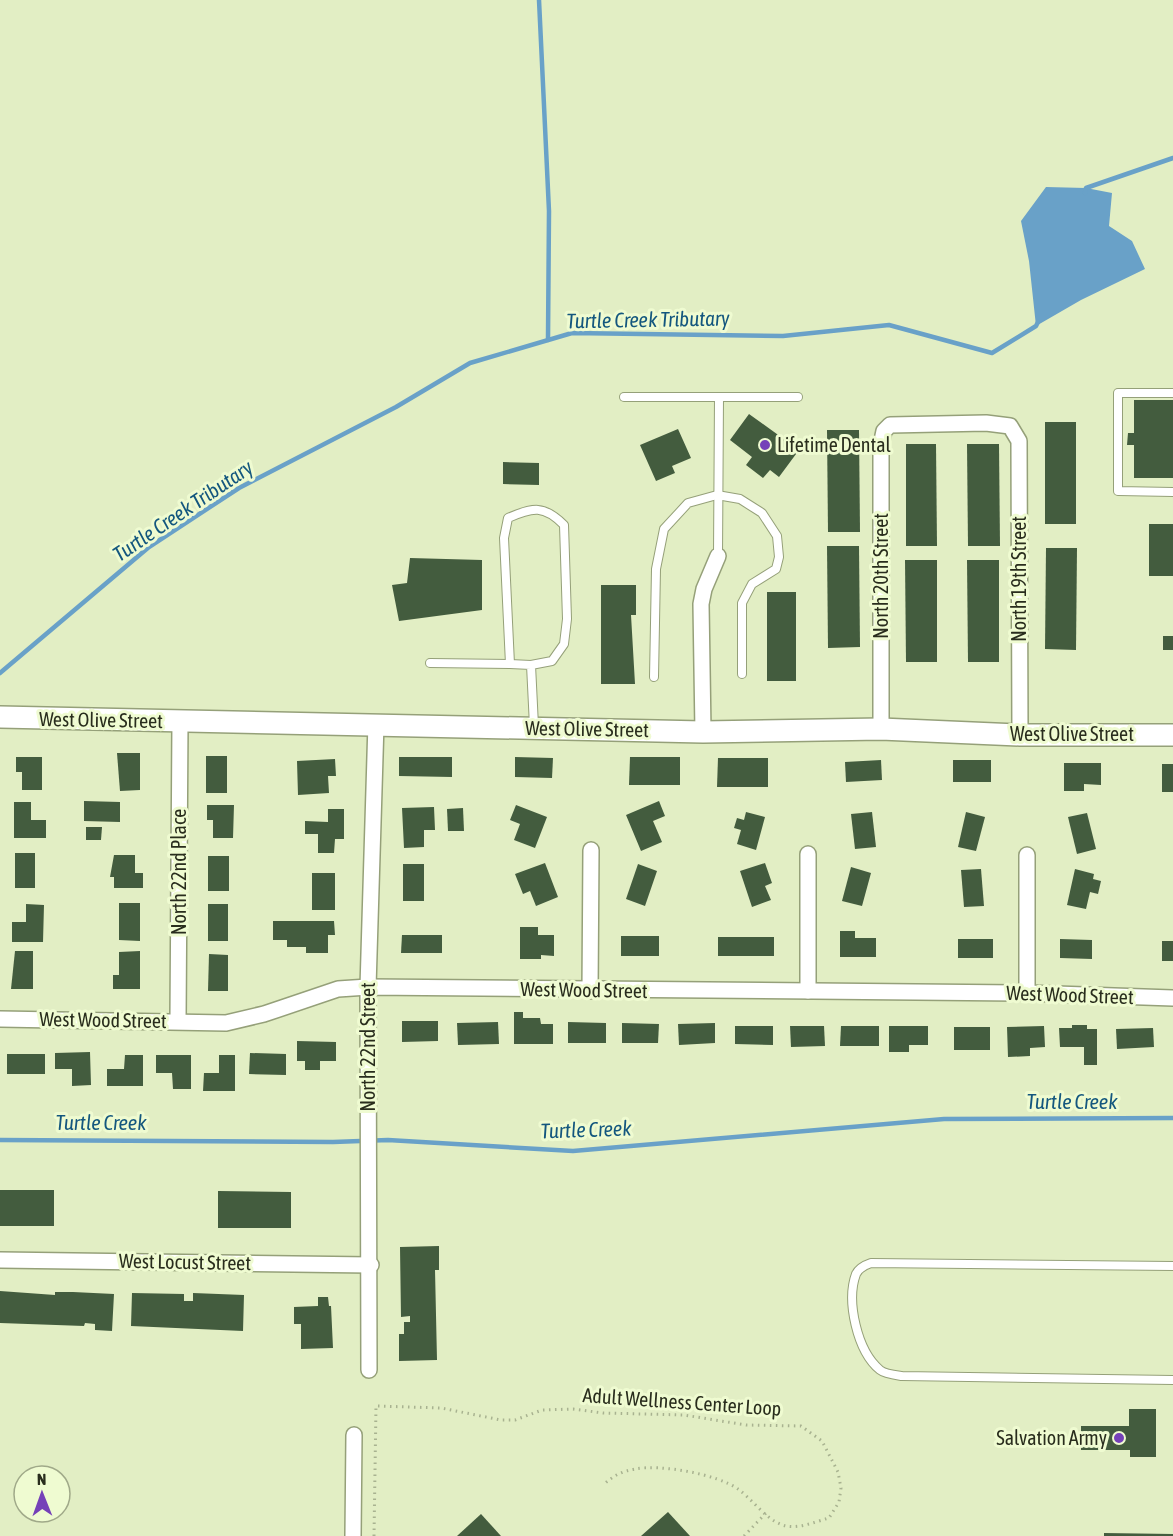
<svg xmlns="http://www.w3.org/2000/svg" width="1173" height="1536" viewBox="0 0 1173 1536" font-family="'Asap Condensed',sans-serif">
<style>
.water{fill:#69a1c8}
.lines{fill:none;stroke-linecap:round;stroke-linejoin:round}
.stream{stroke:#69a1c8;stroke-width:4.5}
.building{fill:#435c3e}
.service-casing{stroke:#95a079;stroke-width:10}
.minor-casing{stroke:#95a079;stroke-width:18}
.secondary-casing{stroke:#95a079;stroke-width:24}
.path{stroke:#a8b290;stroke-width:3;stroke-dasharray:1.5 4.5;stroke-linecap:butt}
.service{stroke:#fff;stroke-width:8}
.minor{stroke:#fff;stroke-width:15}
.secondary{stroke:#fff;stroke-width:21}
.poi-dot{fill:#7541b8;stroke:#effbd1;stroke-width:2}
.labels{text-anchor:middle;stroke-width:6;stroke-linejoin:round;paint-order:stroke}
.poi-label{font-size:20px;fill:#292d1d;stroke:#effbd1;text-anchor:start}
.street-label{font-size:20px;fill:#292d1d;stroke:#effbd1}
.water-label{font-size:21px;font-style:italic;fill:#14577e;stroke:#effbd1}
</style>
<rect width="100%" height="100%" fill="#e2eec4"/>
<!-- water -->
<path class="water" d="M1046,187L1086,188L1112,193L1109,226L1132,241L1145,269L1081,300L1036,326L1029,261L1021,221Z"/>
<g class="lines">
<!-- stream -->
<g class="stream">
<path d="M539,0L549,211L548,340"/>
<path d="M1085,193L1086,188L1173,158"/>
<path d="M0,673L149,547L239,488L396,407L470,363L572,333L783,336L889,325L992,353L1036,326L1038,322"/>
<path d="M0,1140L333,1142L388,1140L573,1151L944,1119L1173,1118"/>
</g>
</g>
<!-- building -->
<g class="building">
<path d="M1134,400H1173V478H1134V445H1127L1128,433H1134Z"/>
<path d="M749,414L799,450L779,477L770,470L763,478L746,465L752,457L730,440Z"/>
<rect x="1045" y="422" width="31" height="102"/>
<path d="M678,429L691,458L672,466L675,473L656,481L640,445Z"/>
<path d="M827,430H859L860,532H828Z"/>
<path d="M906,444H936L937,546H906Z"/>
<path d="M967,444H999L1000,546H968Z"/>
<path d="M503,462L539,463V485L503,484Z"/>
<rect x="1149" y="524" width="24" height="52"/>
<path d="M827,546H859L860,647L828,648Z"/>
<path d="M1046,548H1077L1076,650L1045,649Z"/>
<path d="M410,558L482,560V610L399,621L392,585L407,583Z"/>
<path d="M905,560H937V662H906Z"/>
<path d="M967,560H999V662H968Z"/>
<path d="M601,585H636V615H631L635,684H601Z"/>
<rect x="767" y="592" width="29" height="89"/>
<rect x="1163" y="636" width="10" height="14"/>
<path d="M117,753H140V790L120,791Z"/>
<rect x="206" y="756" width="21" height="37"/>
<path d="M16,757H42V790H22V772H16Z"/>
<path d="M399,757H452V777L399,776Z"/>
<path d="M515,757L553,758L552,778L515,777Z"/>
<path d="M630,757H680V785H629Z"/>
<path d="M718,758H768V787H717Z"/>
<path d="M335,759L336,776H328L329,793L298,795L297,761Z"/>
<path d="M881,760L882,780L846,782L845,762Z"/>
<rect x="953" y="760" width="38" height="22"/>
<path d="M1064,763H1101V785L1084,784V791H1064Z"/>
<rect x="1162" y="764" width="11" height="28"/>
<path d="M84,801L120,802V822L84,821Z"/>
<path d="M659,801L665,816L653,821L662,842L641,851L626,815Z"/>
<path d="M14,802H31V820H46V838H14Z"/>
<path d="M207,805H234L233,838H213V820H207Z"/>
<path d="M516,805L547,817L535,848L514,840L520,824L510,820Z"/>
<path d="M434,807L435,830H424V847L404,848L402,808Z"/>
<path d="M463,808L464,831H448L447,809Z"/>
<path d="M328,809H344V839H335L334,853H318V834H305V821L328,822Z"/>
<path d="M746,812L765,817L756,850L737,844L741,830L734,828L737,818L744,820Z"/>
<path d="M872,812L876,847L855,849L851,814Z"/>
<path d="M966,812L985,817L976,851L958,847Z"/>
<path d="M1087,813L1096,849L1077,854L1068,817Z"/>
<path d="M86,827H102L101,840H86Z"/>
<rect x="15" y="853" width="20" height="35"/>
<path d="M114,855H135V873H143V888H114V877H110Z"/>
<rect x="208" y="856" width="21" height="35"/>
<path d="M545,863L558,897L536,906L530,891L523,894L515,874Z"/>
<path d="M765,863L772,883L765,886L771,900L752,907L740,871Z"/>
<rect x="403" y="864" width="21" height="37"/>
<path d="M638,864L657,871L645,906L626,899Z"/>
<path d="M851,867L871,873L862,906L842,901Z"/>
<path d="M981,869L984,906L964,907L961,870Z"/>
<path d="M1075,869L1094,874L1093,879L1101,881L1098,894L1090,892L1086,909L1067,905Z"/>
<rect x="312" y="873" width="23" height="37"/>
<path d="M119,903H140V941L119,940Z"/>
<path d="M26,904L44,905L43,942H12V922H26Z"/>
<rect x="208" y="904" width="20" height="37"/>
<path d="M273,921H334L335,935H328V953H306V947H287V940H273Z"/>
<path d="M520,927H538V935H554V956L541,955V959H520Z"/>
<path d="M840,931H855V938H876V957H840Z"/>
<path d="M402,935H442V953H401Z"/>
<rect x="621" y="936" width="38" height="20"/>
<rect x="718" y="937" width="56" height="19"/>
<rect x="958" y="939" width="35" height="19"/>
<path d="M1060,939L1092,940V959L1060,958Z"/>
<rect x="1162" y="941" width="11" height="20"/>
<path d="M15,951H33V989H11Z"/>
<path d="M140,951V989H113V975H119V952Z"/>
<path d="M209,954L228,955V991H208Z"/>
<path d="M514,1012H523V1018H540L541,1024H553V1044H514Z"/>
<path d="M402,1021H438V1041L402,1042Z"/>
<path d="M498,1022L499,1044L458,1045L457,1023Z"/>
<path d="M568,1022L606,1023V1043H568Z"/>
<path d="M622,1023L659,1024L658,1043H622Z"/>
<path d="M715,1023V1043L679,1045L678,1024Z"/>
<path d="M1072,1025H1087V1029H1097V1065H1084V1047H1060L1059,1028H1072Z"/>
<path d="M735,1026H773V1045L735,1044Z"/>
<path d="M790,1026H824L825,1046L791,1047Z"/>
<path d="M841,1026H879V1046H840Z"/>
<path d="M889,1026H928V1045H909V1052H889Z"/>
<path d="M1044,1026L1045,1047L1030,1048V1056L1008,1057L1007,1027Z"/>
<rect x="954" y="1027" width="36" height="23"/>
<path d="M1153,1028L1154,1047L1117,1049L1116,1029Z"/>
<path d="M297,1041L336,1042V1061H320V1070H305V1061H297Z"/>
<path d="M90,1052L91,1085L72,1086V1069H55V1053Z"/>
<path d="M250,1053L286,1054V1075L249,1074Z"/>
<rect x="7" y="1054" width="38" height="20"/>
<path d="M125,1055H143V1086H107V1069H124Z"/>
<path d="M156,1055H191V1089H173L172,1073H156Z"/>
<path d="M219,1055H235V1091H203L204,1073H219Z"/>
<rect x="0" y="1190" width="54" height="36"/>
<path d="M218,1191L291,1192V1228H218Z"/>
<path d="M439,1246V1270H435L437,1360L399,1361V1334H404V1322H410V1316L401,1317L400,1247Z"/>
<path d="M0,1291L55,1295V1292H73L114,1294L112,1331L95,1330V1324L85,1323L84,1326L0,1323Z"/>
<path d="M132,1293L184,1294V1301H193V1293L244,1295L243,1331L131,1326Z"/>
<path d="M318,1297H328L329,1306H331L333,1348L301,1349V1324H294V1307L318,1306Z"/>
<path d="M1129,1409H1156V1457H1130V1450H1081V1426H1129Z"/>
<path d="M668,1512L690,1536H641Z"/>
<path d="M481,1514L501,1536H457Z"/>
<path d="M1104,1533L1173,1534V1536H1104Z"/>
</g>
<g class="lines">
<!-- service casing -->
<g class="service-casing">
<g id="service">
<path d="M1173,393H1118V491L1173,492"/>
<path d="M624,397H798"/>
<path d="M718,556L719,397"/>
<path d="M430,663L510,664"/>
<path d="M531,665L510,664L504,538L508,518C533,507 544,505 564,525L567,619L564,644L552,661L531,665L534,726"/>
<path d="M654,677L656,569L664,529L688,503L717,495L740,499L762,513L777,536L779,557L776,569L752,584L742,603V674"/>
<path d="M1173,1266L871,1263C865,1265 859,1268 856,1274C846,1301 857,1351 880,1370C885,1374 895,1375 902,1376L1173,1380"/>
</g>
</g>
<!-- minor casing -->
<g class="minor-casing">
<g id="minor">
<path d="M881,729V445L884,431L890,425L986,423L1010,426L1019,441L1020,735"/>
<path d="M703,732L701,604L704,589L718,556"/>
<path d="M808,854V991"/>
<path d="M590,991L591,850"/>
<path d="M1027,993V855"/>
<path d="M0,1019L226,1023L264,1014L338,989L368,987L1027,993L1173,998"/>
<path d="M178,1021L180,722"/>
<path d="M0,1260L371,1265"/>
<path d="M369,1370L368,987L376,723"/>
<path d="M353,1536L354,1435"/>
</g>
</g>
<!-- secondary casing -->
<g class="secondary-casing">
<path id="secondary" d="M0,717L703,732L881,729L1020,735H1173"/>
</g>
<!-- path -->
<g class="path">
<path d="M374,1536L376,1406L441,1408L501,1420H515L542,1410L573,1409L603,1413L684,1415L746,1425L801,1426L822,1441L838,1472L841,1488L839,1502L829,1518C814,1522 795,1531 780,1524C764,1517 752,1499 738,1489C717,1474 660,1464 635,1469C622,1471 613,1476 603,1485"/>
<path d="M744,1536L766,1513"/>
</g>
<!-- service -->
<use href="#service" class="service"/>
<!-- minor -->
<use href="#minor" class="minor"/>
<!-- secondary -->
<use href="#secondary" class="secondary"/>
</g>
<!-- markers -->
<g class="poi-dot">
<circle cx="765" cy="445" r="6"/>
<circle cx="1119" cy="1438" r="6"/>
</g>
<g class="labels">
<!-- poi labels -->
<g class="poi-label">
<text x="777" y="452">Lifetime Dental</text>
<text x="1107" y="1445" text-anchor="end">Salvation Army</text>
</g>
<!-- street labels -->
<g class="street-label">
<text transform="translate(881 576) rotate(-90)" y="7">North 20th Street</text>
<text transform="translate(1019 579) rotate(-90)" y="7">North 19th Street</text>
<text transform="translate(101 720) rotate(1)" y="7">West Olive Street</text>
<text transform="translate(587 729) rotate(1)" y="7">West Olive Street</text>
<text x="1072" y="741">West Olive Street</text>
<text transform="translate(179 872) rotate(-90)" y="7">North 22nd Place</text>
<text transform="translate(584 990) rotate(1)" y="7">West Wood Street</text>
<text transform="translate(1070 995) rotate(2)" y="7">West Wood Street</text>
<text transform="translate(103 1020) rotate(1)" y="7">West Wood Street</text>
<text transform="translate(368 1047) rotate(-90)" y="7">North 22nd Street</text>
<text transform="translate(185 1262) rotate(1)" y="7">West Locust Street</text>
<text transform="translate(682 1402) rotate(4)" y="7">Adult Wellness Center Loop</text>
</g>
<!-- water labels -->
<g class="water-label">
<text transform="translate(648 320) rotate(-1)" y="7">Turtle Creek Tributary</text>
<text transform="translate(183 511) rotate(-34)" y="7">Turtle Creek Tributary</text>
<text x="1072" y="1109">Turtle Creek</text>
<text x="101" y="1130">Turtle Creek</text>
<text transform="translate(586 1130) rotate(-2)" y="7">Turtle Creek</text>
</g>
</g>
<!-- north arrow -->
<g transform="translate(42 1494) rotate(359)"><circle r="28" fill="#effbd1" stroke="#a0a989" stroke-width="1.5"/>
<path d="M0-4.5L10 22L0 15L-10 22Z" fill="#7541b8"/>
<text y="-9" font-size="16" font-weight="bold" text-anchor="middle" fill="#292d1d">N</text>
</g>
</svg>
